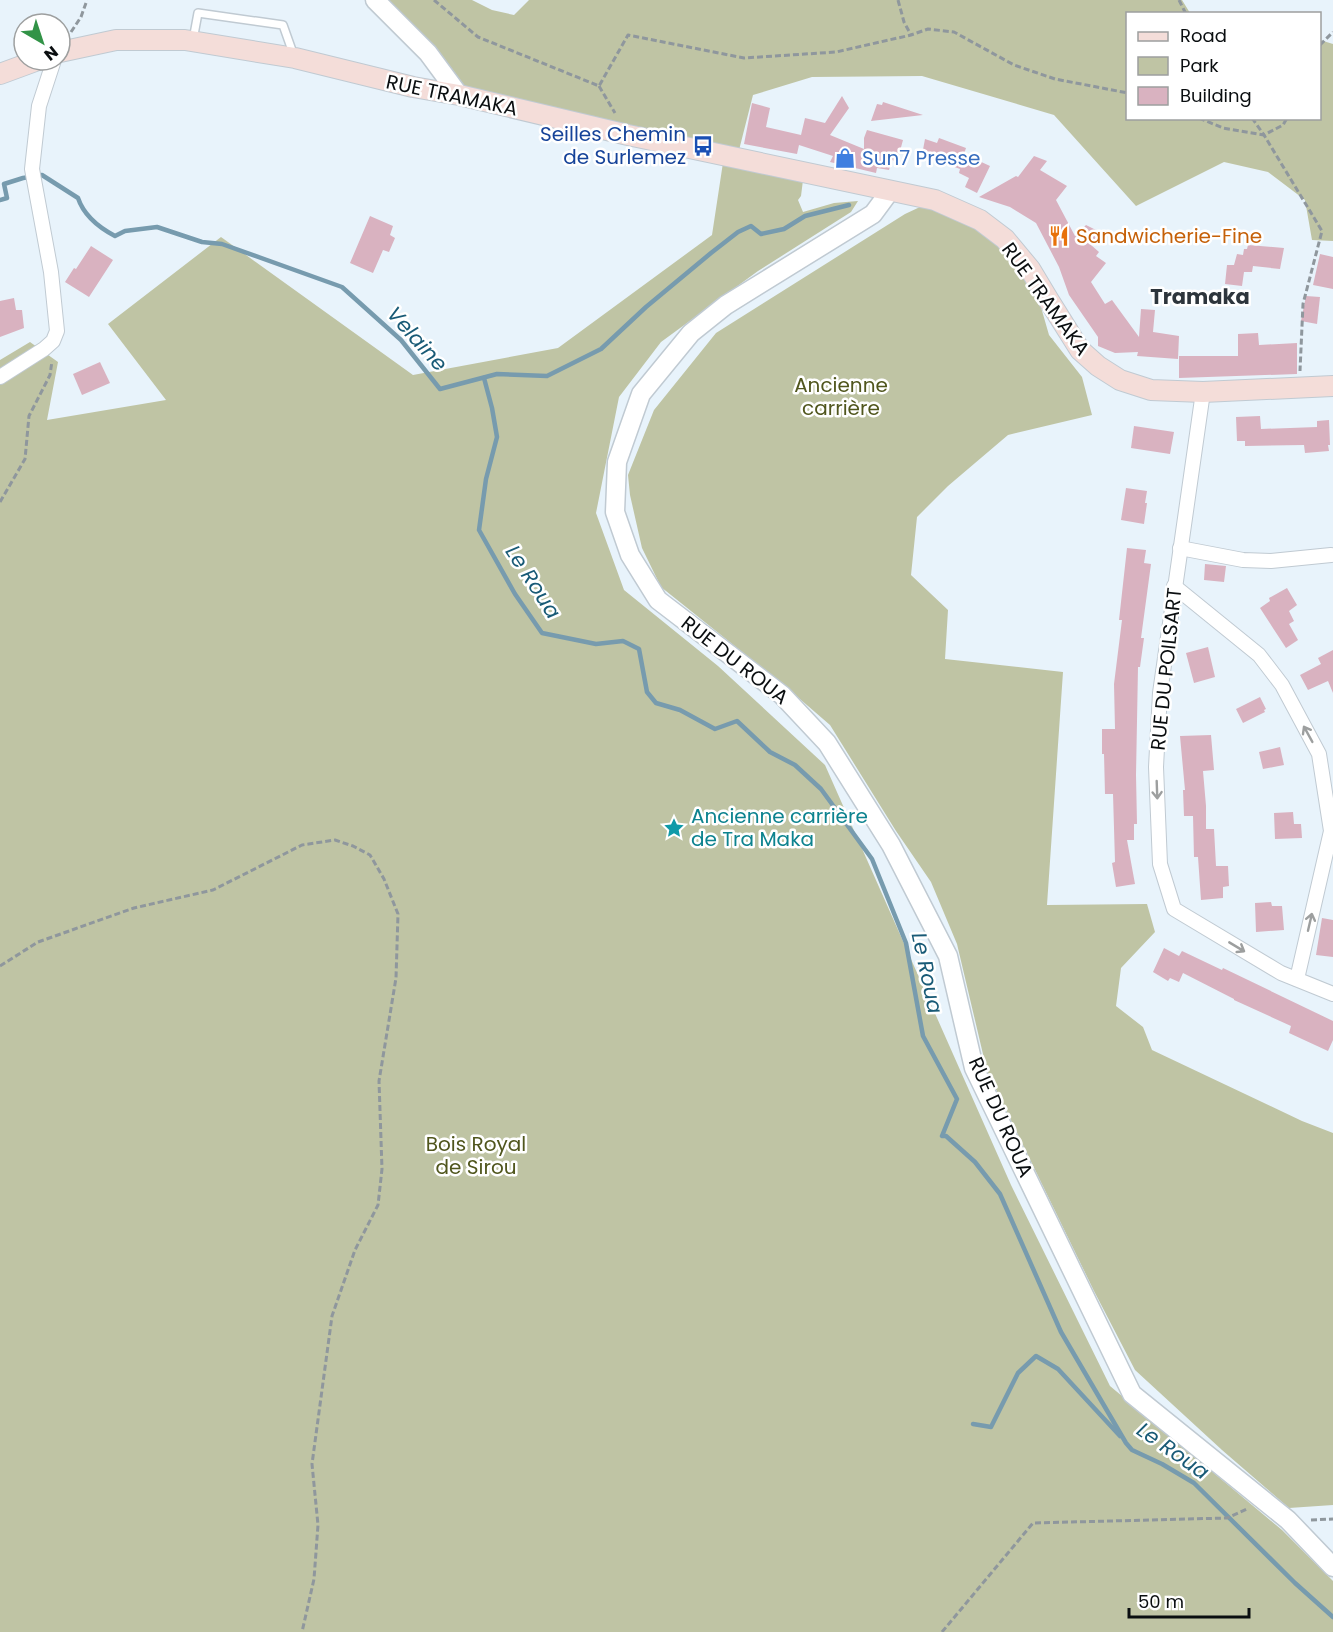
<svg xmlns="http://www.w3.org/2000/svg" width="1333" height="1632" viewBox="0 0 1333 1632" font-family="Poppins,sans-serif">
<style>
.green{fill:#bfc4a4}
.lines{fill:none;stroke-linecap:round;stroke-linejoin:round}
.stream{stroke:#779bae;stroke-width:4.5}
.building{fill:#d9b2c0}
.service-casing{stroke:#c0cad2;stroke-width:10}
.minor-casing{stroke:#c0cad2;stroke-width:16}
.tertiary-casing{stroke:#c0cad2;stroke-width:21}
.secondary-casing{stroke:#c0cad2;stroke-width:22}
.path{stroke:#8f979d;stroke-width:3;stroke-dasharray:6 3;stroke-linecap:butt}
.service{stroke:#fff;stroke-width:7}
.minor{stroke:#fff;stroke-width:14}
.tertiary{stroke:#fff;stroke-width:18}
.secondary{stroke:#f4ddd9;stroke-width:20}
.oneway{stroke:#9d9f9f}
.labels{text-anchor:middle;stroke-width:5;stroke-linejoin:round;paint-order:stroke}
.street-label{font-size:20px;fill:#0a0e10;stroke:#fff}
.transit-label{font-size:20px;fill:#164399;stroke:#fff;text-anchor:end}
.shop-label{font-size:20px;fill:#366cbe;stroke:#fff;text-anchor:start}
.food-label{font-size:20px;fill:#c56008;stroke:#fff;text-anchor:start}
.park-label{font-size:20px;fill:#50561d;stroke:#fff}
.culture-label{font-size:20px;fill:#0d838f;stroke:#fff;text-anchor:start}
.neighbourhood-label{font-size:21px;font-weight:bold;fill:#2d353c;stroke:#fff}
.water-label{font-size:21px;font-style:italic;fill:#185a76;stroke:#fff}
</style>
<rect width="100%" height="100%" fill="#e8f3fb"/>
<!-- green -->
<g class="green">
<path d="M375,0H472L492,10L514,15L529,0H1182L1190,13L1128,14V118H1320V40L1333,44V241L1312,240L1305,200L1268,172L1224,162L1136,206L1054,115L922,76L812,77L753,95L737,158L804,172L801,196L798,200L803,212L834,203L858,201L851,212L758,271L661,342L619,397L596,513L624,590L718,666L825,765L1011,1185L1110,1386L1282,1530L1333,1581V1632H0V360L30,342L58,362L47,420L166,400L108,324L221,237L413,375L558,348L712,235L724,156L459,95Z"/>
<path d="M935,200L980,220L1030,269L1049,335L1082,377L1092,415L1008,435L948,486L917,517L911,575L948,610L945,659L1063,672L1047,905L1147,904L1155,932L1121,968L1116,1006L1143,1027L1152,1050L1302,1121L1333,1133V1505L1289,1508L1222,1450L1135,1370L1094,1291L987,1071L957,944L931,882L896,831L830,725L786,687L661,587L642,548L630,495L628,475L654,410L716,333L905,214Z"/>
</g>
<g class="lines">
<!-- stream -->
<g class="stream">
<path d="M0,200L7,198L4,184L23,178L42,175L78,198C84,216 98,227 115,236L125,231L157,227L202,242L222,244L342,287L401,340L440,389L497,374L547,376L601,349L646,307L711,253L738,232L751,226L761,234L784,229L805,216L849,205"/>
<path d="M484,378L492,408L497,437L486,479L479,530L515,594L542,633L596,644L623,641L639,649L647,692L656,703L680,710L715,729L737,721L770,752L795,765L821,789L872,859L906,943L923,1036L957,1099L942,1136H946L975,1162L1000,1194L1061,1332L1126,1443L1132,1450L1162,1464L1194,1483L1295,1583L1333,1617"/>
<path d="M973,1424L991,1427L1018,1373L1036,1356L1058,1369L1120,1436"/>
</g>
</g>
<!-- building -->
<g class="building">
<path d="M842,96L849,108L830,135L864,149V138L867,130L903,140L897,162L892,160L889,170L877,168L876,173L830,162L833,156L799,145L797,154L744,144L752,103L770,108L766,127L801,135L805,118L825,123Z"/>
<path d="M883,102L923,115L871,121L877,104L882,105Z"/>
<path d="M939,138L966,148L964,154L990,166L977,193L965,187L969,178L959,173L960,169L922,155L925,139L937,143Z"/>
<path d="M1034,156L1047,161L1040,170L1067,186L1056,200L1075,236L1086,225L1100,232L1091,245L1099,252L1096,256L1106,263L1091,282L1105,304L1112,300L1139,337L1141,309L1155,310L1153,332L1179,336L1178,359L1137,356L1138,352L1115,353L1098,346V337L1069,295L1059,267L1036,223L1010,207L979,197L1016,176L1018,177Z"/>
<path d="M370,216L393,226L390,235L395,238L389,252L383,250L373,273L350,263Z"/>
<path d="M1248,245L1284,248L1280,269L1253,266L1252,272H1244L1242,286L1225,284L1227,265H1234L1237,254L1243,255L1244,249H1247Z"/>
<path d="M91,246L113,260L89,297L65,282L74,268L76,269Z"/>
<path d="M1320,254L1333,257V289L1313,285Z"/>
<path d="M1306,296L1320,297L1317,324L1301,321Z"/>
<path d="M14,298L16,310H22L24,328L0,337V301Z"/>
<path d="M1258,333L1259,345L1297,343V374L1179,378V356H1238V334Z"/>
<path d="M100,362L110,383L82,395L73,374Z"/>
<path d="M1260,416L1261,429L1317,427V421L1329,420L1330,445H1328L1329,451L1305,453L1304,445L1245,446V441H1237L1236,417Z"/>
<path d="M1134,426L1174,432L1170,454L1131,448Z"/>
<path d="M1126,488L1147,491L1145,503H1147L1144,524L1121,520Z"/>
<path d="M1127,548L1146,550L1144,563L1151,564L1141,638H1144L1140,667H1138L1136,775L1137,824H1134V840H1127L1135,884L1116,887L1112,863L1115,862L1113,794H1105L1104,754H1102V729H1115L1114,684L1122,620H1119Z"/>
<path d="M1205,564L1226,566L1224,582L1204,580Z"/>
<path d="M1287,588L1297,605L1289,611L1294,621L1289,624L1298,640L1286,648L1260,608L1270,601L1269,598Z"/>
<path d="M1208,647L1215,677L1194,683L1186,653Z"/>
<path d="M1333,650V693L1328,681L1308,690L1300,675L1321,664L1318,658Z"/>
<path d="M1260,697L1266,709L1264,710L1265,712L1243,723L1236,709Z"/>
<path d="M1211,735L1214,770L1203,771L1206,806V829H1214L1216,866H1228L1229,886L1223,887V898L1201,900L1198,857H1194L1193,816H1184L1183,790H1185L1180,736Z"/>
<path d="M1280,747L1284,765L1263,769L1259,752Z"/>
<path d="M1293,812L1294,824H1301L1302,838L1275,839L1274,813Z"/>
<path d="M1271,902L1272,906H1282L1284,930L1256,932L1255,903Z"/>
<path d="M1322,918L1333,920V957L1316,955Z"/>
<path d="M1164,948L1179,956L1182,951L1222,970L1223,968L1333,1021V1040L1328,1051L1289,1033L1291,1026L1234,1000V999L1183,973L1179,982L1170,978L1168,981L1153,972Z"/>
</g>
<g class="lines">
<!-- service casing -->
<g class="service-casing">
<path id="service" d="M193,40L198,13L283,25L294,56"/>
</g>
<!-- minor casing -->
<g class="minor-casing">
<g id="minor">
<path d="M0,377L44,349L53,341L57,331L51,272L32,169L39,106L54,60"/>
<path d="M1203,392L1160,693L1156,767L1160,864L1174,909L1281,973L1333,994"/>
<path d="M1180,548L1243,560L1271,561L1331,555"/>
<path d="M1174,586L1259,655L1282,685L1319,754L1331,831L1297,979"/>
</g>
</g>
<!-- tertiary casing -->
<g class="tertiary-casing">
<g id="tertiary">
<path d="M375,0L428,53L459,95"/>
<path d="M890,191L873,214L726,305L691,333L641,394L617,462L615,512L630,555L658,600L782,695L827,743L891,845L948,956L974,1068L1132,1394L1288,1520L1333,1567"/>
</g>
</g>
<!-- secondary casing -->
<g class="secondary-casing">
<g id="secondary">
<path d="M60,52L116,40H185L295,58L413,87L459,95L628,135L935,200L980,220L1005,239L1030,269L1048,299L1080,350L1098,366L1120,380L1151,390L1203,392L1333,386"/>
<path d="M0,74L38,60"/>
</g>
</g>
<!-- path -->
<g class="path">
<path d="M434,0L478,37L599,86L628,35L744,58L836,52L911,35L928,29L954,32L1014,65L1055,79L1128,93"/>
<path d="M898,0L904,22L911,35"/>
<path d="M1179,0L1186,14"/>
<path d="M71,32L81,17L87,0"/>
<path d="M1320,45L1333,32"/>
<path d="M599,86L615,113"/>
<path d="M1199,118L1223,128L1264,135L1283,125L1287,118"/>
<path d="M1252,118L1264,135L1322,231L1303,304L1300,371"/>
<path d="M0,502L25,459L29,416L50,375L52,361"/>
<path d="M0,966L38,942L134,908L213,890L302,845L335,840L353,846L370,855L384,879L398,914L396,978L379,1081L382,1169L378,1205L355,1250L332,1316L312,1464L318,1525L314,1579L302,1632"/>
<path d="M1311,1520L1333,1519"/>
<path d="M942,1632L1033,1523L1227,1518L1247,1509"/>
</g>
<!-- service -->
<use href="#service" class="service"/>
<!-- minor -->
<use href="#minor" class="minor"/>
<!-- tertiary -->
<use href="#tertiary" class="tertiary"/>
<!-- secondary -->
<use href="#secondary" class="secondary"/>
</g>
<!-- one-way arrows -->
<defs><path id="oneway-shaft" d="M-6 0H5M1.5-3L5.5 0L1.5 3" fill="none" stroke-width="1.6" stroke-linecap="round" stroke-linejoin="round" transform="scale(1.5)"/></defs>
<g class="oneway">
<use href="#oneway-shaft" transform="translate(1308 734) rotate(-119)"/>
<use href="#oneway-shaft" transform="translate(1157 790) rotate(88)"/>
<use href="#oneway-shaft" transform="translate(1310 922) rotate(-77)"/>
<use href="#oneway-shaft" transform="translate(1237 947) rotate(31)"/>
</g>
<!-- icons -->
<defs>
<g id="bus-bare" transform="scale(1.62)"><path d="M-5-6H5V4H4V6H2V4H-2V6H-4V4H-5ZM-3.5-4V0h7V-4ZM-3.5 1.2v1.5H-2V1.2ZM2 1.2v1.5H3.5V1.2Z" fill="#1a4fb4" stroke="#fff" stroke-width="2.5" paint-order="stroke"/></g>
<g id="shop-bare" transform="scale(1.62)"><path d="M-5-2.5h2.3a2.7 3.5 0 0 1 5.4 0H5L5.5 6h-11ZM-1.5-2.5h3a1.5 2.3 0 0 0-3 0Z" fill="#3f7fe0" stroke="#fff" stroke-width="2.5" paint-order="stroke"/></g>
<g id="restaurant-bare" transform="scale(1.62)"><path d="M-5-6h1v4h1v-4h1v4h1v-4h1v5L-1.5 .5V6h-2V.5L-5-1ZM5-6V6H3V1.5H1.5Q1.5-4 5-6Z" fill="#e8710a" stroke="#fff" stroke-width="2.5" paint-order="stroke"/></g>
<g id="sight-bare" transform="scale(1.62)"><path d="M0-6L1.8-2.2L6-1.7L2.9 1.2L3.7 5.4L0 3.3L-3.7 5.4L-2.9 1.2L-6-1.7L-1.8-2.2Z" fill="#0f9aa8" stroke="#fff" stroke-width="2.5" paint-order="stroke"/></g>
</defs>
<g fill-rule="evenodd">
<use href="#bus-bare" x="703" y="146"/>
<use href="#shop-bare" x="845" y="158"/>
<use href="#restaurant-bare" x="1059" y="236"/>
<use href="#sight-bare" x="674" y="828"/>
</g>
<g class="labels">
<!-- street labels -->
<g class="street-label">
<text transform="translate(452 95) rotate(12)" y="7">RUE TRAMAKA</text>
<text transform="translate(1046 299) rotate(54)" y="7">RUE TRAMAKA</text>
<text transform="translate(735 660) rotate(38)" y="7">RUE DU ROUA</text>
<text transform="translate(1166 669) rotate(-84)" y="7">RUE DU POILSART</text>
<text transform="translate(1001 1117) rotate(66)" y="7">RUE DU ROUA</text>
</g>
<!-- transit labels -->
<g class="transit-label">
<text x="686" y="141">Seilles Chemin<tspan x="686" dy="23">de Surlemez</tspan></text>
</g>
<!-- shop labels -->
<g class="shop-label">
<text x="862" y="165">Sun7 Presse</text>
</g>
<!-- food labels -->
<g class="food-label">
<text x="1076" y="243">Sandwicherie-Fine</text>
</g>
<!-- park labels -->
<g class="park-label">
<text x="841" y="392">Ancienne<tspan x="841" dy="23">carrière</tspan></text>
<text x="476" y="1151">Bois Royal<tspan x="476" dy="23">de Sirou</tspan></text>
</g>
<!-- culture labels -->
<g class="culture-label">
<text x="691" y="823">Ancienne carrière<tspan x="691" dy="23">de Tra Maka</tspan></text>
</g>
<!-- neighbourhood labels -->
<g class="neighbourhood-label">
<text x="1200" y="304">Tramaka</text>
</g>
<!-- water labels -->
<g class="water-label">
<text transform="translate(417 339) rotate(48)" y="7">Velaine</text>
<text transform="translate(533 582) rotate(57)" y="7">Le Roua</text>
<text transform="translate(927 973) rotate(78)" y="7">Le Roua</text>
<text transform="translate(1173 1451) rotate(35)" y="7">Le Roua</text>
</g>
</g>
<!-- legend -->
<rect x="1126" y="12" width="195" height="108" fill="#ffffff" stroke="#9d9f9f" stroke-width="1.5"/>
<rect x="1138" y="32" width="30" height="9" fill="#f4ddd9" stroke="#9d9f9f" stroke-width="1.5"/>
<text x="1180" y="42" font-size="18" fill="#0a0e10">Road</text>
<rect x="1138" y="57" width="30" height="18" fill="#bfc4a4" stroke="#9d9f9f" stroke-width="1.5"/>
<text x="1180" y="72" font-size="18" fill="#0a0e10">Park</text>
<rect x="1138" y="87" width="30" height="18" fill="#d9b2c0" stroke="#9d9f9f" stroke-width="1.5"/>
<text x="1180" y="102" font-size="18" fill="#0a0e10">Building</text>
<!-- north arrow -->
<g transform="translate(42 42) rotate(141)"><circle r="28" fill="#ffffff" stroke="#9d9f9f" stroke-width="1.5"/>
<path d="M0-4.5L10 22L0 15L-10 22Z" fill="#329347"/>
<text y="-9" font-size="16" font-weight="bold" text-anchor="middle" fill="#0a0e10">N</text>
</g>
<!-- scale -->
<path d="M1129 1608v9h120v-9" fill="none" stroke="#0a0e10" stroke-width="3"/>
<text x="1138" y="1608" font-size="18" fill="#0a0e10" stroke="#ffffff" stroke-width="4.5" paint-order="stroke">50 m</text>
</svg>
